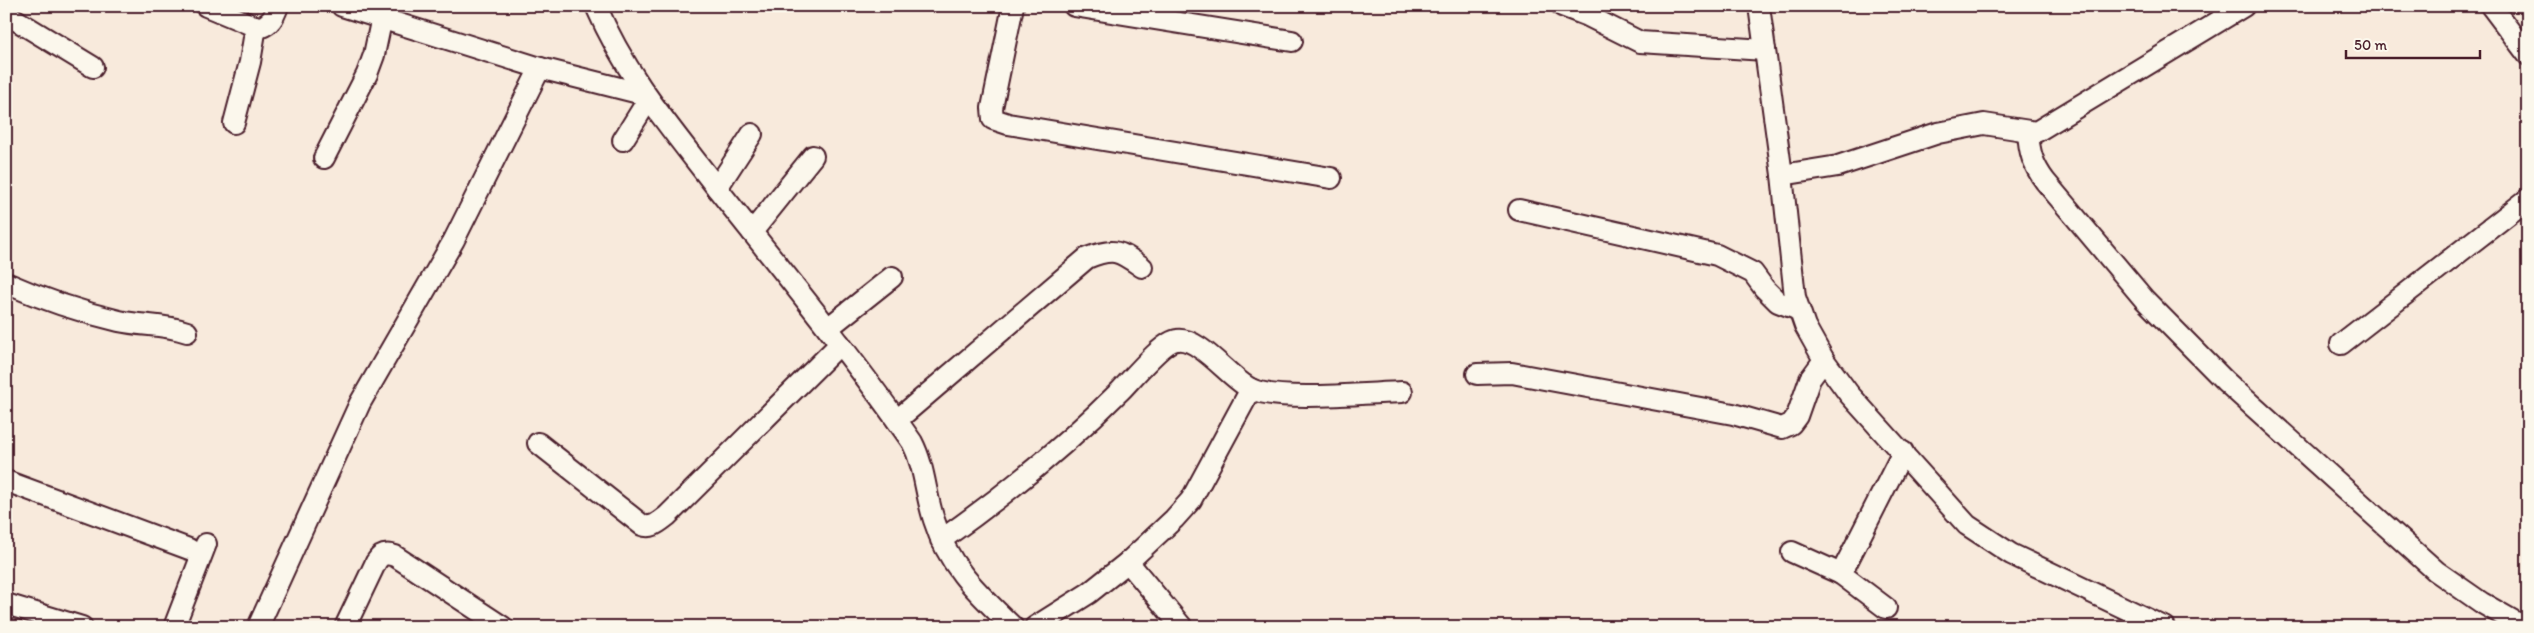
<svg xmlns="http://www.w3.org/2000/svg" width="2534" height="633" viewBox="0 0 2534 633" font-family="Itim,sans-serif">
<style>
.lines{fill:none;stroke-linecap:round;stroke-linejoin:round}
.minor-casing{stroke:#4a1f2b;stroke-width:24}
.minor{stroke:#fbf7ec;stroke-width:20}
</style>
<rect width="100%" height="100%" fill="#f8eadc"/>
<filter id="ink" filterUnits="userSpaceOnUse"><feTurbulence type="fractalNoise" baseFrequency=".02" numOctaves="2"/><feDisplacementMap in="SourceGraphic" scale="10" xChannelSelector="R" yChannelSelector="G"/><feConvolveMatrix kernelMatrix="1 2 1 2 8 2 1 2 1" color-interpolation-filters="sRGB"/></filter>
<g filter="url(#ink)">
<g class="lines">
<!-- minor casing -->
<g class="minor-casing">
<g id="minor">
<path d="M206,6L259,28C271,24 274,17 278,6"/>
<path d="M342,6L540,68L643,94"/>
<path d="M596,6C628,80 672,129 720,192C785,274 852,356 912,442C925,467 925,493 934,520C949,568 978,593 1013,627"/>
<path d="M1013,6L992,108L993,119L1008,124L1331,178"/>
<path d="M1074,6L1292,41"/>
<path d="M1562,6L1588,16L1640,42L1765,50"/>
<path d="M1759,6L1782,175L1795,297L1805,326L1824,360L1849,394L1967,525L2011,554L2164,627"/>
<path d="M2491,6L2528,55"/>
<path d="M6,14L93,67"/>
<path d="M234,123L250,62L256,26"/>
<path d="M2028,131C2029,152 2033,165 2045,181L2144,299L2225,381L2436,571L2482,603L2524,627"/>
<path d="M623,140L648,100"/>
<path d="M324,158L367,74L374,55L382,17"/>
<path d="M1782,175L1838,166L1938,133L1984,124L2036,132L2244,6"/>
<path d="M717,188L752,134"/>
<path d="M1519,210L1717,255L1753,273L1764,288L1778,302L1799,310"/>
<path d="M752,232L813,156"/>
<path d="M6,283C42,299 81,312 119,321C142,326 164,324 187,332"/>
<path d="M828,328L892,277"/>
<path d="M2341,344L2528,199"/>
<path d="M1477,374L1512,373L1733,414L1782,428L1791,424L1797,416L1810,379L1824,360"/>
<path d="M897,420L1087,258C1115,247 1119,251 1142,267"/>
<path d="M538,443L642,525C652,529 659,522 667,516L840,344"/>
<path d="M6,481L189,549"/>
<path d="M941,540C1004,496 1066,445 1121,390C1131,380 1163,341 1177,340C1200,337 1230,379 1251,389C1279,402 1368,393 1402,392"/>
<path d="M1792,552L1841,574"/>
<path d="M1128,562L1182,627"/>
<path d="M6,604L82,627"/>
<path d="M1886,608L1841,574L1903,452"/>
<path d="M174,627L206,544"/>
<path d="M258,627L360,403L454,240L540,68"/>
<path d="M345,627L376,562C381,554 386,553 395,556L503,627"/>
<path d="M1035,627L1089,593L1128,562L1174,519L1191,500L1251,389"/>
</g>
</g>
<!-- minor -->
<use href="#minor" class="minor"/>
</g>
</g>
<!-- margin -->
<rect width="2534" height="633" fill="none" stroke="#fbf7ec" stroke-width="25"/>
<rect x="12" y="12" width="2509" height="608" fill="none" stroke="#4a1f2b" stroke-width="2" filter="url(#ink)"/>
<!-- scale -->
<path d="M2346 50v8h134v-8" fill="none" stroke="#4a1f2b" stroke-width="2.5"/>
<text x="2354" y="50" font-size="15" fill="#4a1f2b" stroke="#fbf7ec" stroke-width="4" paint-order="stroke">50 m</text>
</svg>
